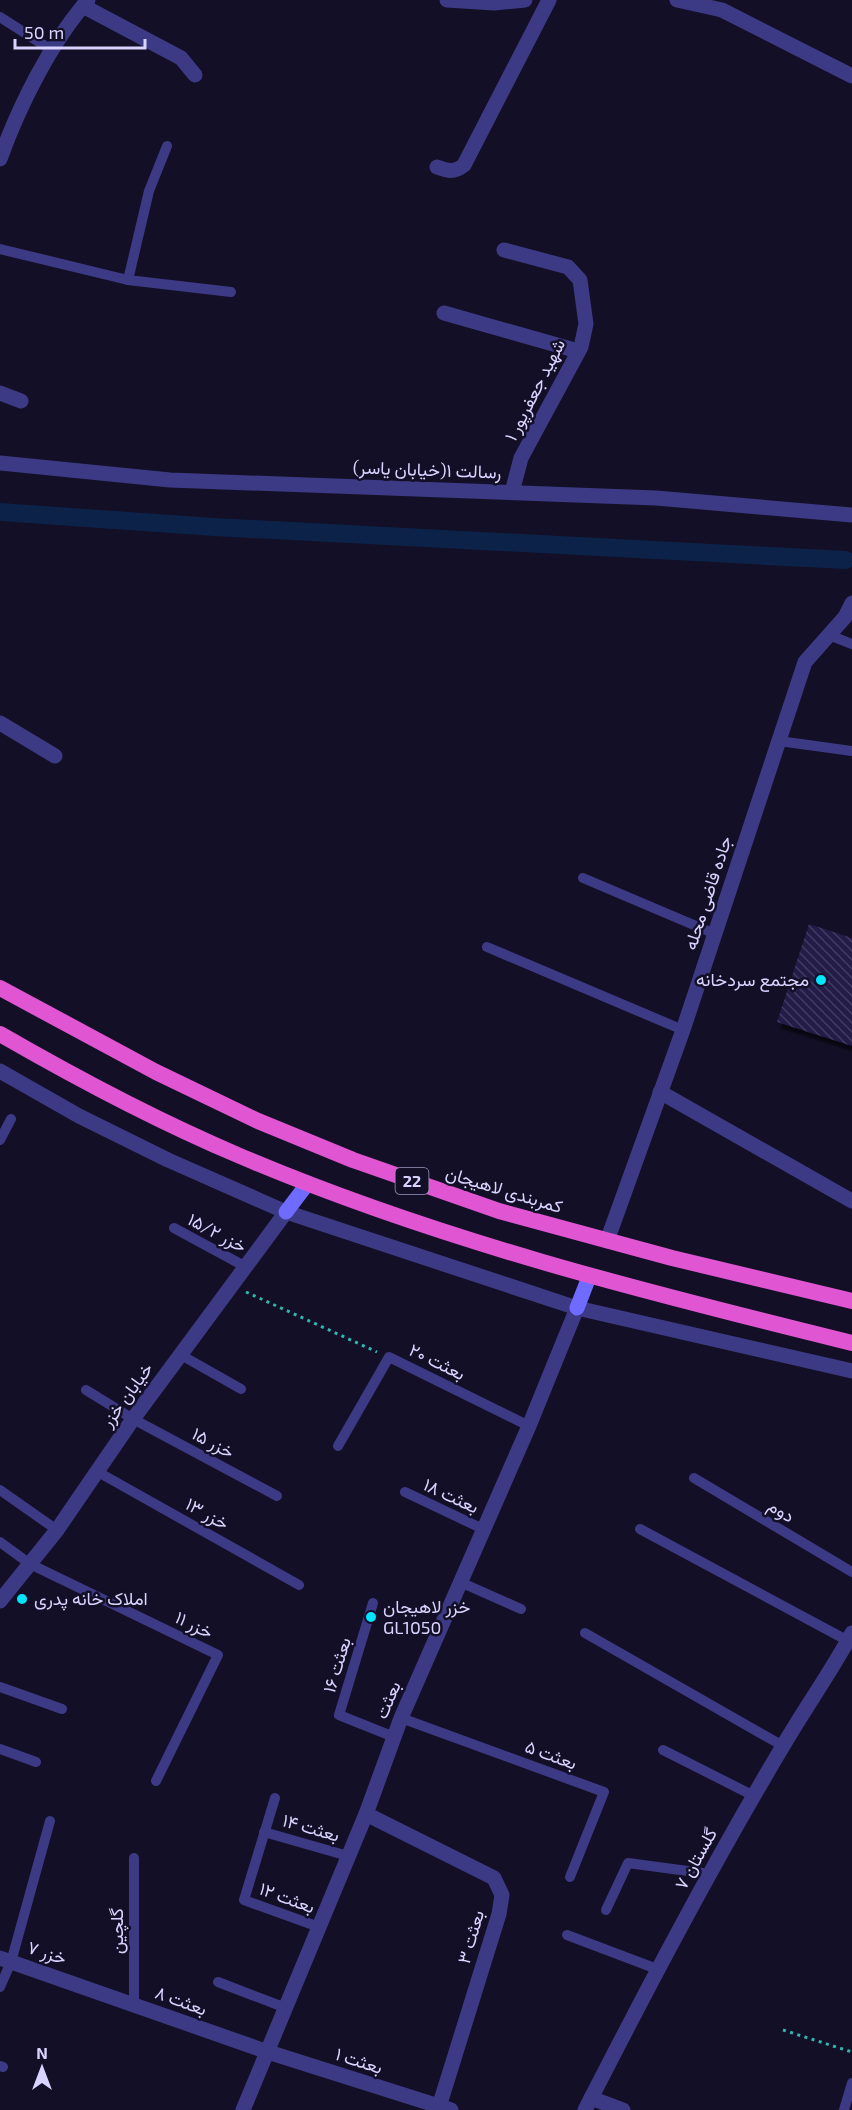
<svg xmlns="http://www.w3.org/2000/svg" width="852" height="2110" viewBox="0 0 852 2110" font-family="'Exo 2',Vazirmatn,sans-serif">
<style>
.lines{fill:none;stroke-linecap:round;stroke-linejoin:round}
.canal{stroke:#0c2248;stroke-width:18}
.building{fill:url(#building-back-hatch);filter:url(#shadow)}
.path{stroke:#2fb8b0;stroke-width:3;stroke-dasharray:3 4.5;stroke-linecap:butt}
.service{stroke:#3d3a85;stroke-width:10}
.minor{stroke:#3d3a85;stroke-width:15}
.tertiary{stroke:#3d3a85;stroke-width:15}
.secondary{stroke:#6f6bff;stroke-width:15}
.trunk{stroke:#e055d1;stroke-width:16}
.poi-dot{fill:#00e5ff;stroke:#130f26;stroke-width:2}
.labels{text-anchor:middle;stroke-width:5;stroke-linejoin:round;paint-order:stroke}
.shield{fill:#130f26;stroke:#9e99be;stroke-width:1.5}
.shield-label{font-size:16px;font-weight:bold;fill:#d9d4ff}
.street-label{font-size:18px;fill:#d9d4ff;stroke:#130f26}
.poi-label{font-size:18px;fill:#d9d4ff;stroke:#130f26;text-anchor:start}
</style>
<defs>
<pattern id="building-back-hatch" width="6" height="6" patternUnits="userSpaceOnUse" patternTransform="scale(1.5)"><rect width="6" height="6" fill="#241b47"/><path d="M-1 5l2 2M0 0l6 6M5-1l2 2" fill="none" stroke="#433b63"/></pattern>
<filter id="shadow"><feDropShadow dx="3.5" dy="6" stdDeviation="1.5" flood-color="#0009"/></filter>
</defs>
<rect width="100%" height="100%" fill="#130f26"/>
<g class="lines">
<!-- canal -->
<path class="canal" d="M0,512L214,527L846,560"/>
</g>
<!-- building -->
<path class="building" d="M809,924L852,938V1046L777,1022Z"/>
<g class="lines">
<!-- path -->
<g class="path">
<path d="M246,1292L377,1352"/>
<path d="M783,2030L852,2052"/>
</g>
<!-- service -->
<g class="service">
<path d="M0,17L53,51"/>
<path d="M0,249L128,280L231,292"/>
<path d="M128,280L149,191L167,146"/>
<path d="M829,635L852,644"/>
<path d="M779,741L852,751"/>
<path d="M583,878L715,934"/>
<path d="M487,947L683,1030"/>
<path d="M0,1140L11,1119"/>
<path d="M174,1228L246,1267"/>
<path d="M181,1355L241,1389"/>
<path d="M86,1390L133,1419L277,1496"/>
<path d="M338,1446L389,1357L529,1426"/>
<path d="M98,1472L299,1585"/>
<path d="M694,1478L852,1572"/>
<path d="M0,1490L57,1530"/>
<path d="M405,1492L483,1529"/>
<path d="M640,1529L852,1643"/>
<path d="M0,1542L30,1564L218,1655L156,1781"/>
<path d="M460,1582L521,1609"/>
<path d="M373,1603L339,1715L394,1737"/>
<path d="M585,1633L783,1746"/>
<path d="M0,1687L62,1709"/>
<path d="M401,1718L604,1792L570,1877"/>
<path d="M0,1749L36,1762"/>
<path d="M663,1750L754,1796"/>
<path d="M275,1798L244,1900L319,1927"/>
<path d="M264,1832L348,1856"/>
<path d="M134,1858V2004"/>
<path d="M606,1910L628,1863L710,1874"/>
<path d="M567,1935L657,1969"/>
<path d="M218,1982L286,2008"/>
<path d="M0,1987L11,1962L50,1821"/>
<path d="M0,2066L3,2067"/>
<path d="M844,2110L852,2083"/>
</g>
<!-- minor -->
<g class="minor">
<path d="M447,0L494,3L525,0"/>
<path d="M677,0L722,10L852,76"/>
<path d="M83,6L181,58L195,75"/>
<path d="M0,159C19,106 51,42 88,0"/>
<path d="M437,167C448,171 454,173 464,165L549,0"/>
<path d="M504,250L568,267L580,280L586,324L581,347L521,458L512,492"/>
<path d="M444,313L578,351"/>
<path d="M0,393L21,401"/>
<path d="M0,723L55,756"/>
<path d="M660,1092L852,1201"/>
<path d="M607,1241L683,1030L805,662L845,617L852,603"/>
<path d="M366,1814L494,1878L502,1895L499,1914L438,2110"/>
<path d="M0,1958L268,2052L451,2110"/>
<path d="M591,2098L623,2110"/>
<path d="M243,2110L366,1814L401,1718L529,1426L577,1308"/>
<path d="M585,2110C648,1987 712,1865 783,1746C805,1708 831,1672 852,1633"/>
</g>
<!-- tertiary -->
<g class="tertiary">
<path d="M0,463L170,480L656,498L852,515"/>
<path d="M0,1071L79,1116L168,1160L286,1212L577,1308L852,1371"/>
<path d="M0,1601L57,1530L133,1419L286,1212"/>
</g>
<!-- secondary -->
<g class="secondary">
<path d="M286,1212L308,1183"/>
<path d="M577,1308L589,1277"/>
</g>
<!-- trunk -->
<g class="trunk">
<path d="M0,988L156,1072L258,1121L353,1160L499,1211L672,1258L852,1301"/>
<path d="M0,1034C78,1079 157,1121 240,1156C437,1240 645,1292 852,1343"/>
</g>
</g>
<!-- markers -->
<g class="poi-dot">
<circle cx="821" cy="980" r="6"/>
<circle cx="22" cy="1599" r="6"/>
<circle cx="371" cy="1617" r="6"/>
</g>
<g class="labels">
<!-- shield labels -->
<rect class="shield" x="395.5" y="1168" width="33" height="26" rx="4.5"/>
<g class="shield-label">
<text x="412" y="1187">22</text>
</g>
<!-- street labels -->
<g class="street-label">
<text transform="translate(535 390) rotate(-63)" y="6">شهید جعفرپور ۱</text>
<text transform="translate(427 470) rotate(2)" y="6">رسالت ۱(خیابان یاسر)</text>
<text transform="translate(708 893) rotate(-72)" y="6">جاده قاضی محله</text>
<text transform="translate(504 1190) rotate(17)" y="6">کمربندی لاهیجان</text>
<text transform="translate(217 1233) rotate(28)" y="6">خزر ۱۵/۲</text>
<text transform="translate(437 1362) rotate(26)" y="6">بعثت ۲۰</text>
<text transform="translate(127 1395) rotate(-54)" y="6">خیابان خزر</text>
<text transform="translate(213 1443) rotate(28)" y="6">خزر ۱۵</text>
<text transform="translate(451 1496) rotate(25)" y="6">بعثت ۱۸</text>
<text transform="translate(781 1511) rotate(31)" y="6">دوم</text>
<text transform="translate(207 1514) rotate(29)" y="6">خزر ۱۳</text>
<text transform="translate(194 1625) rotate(26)" y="6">خزر ۱۱</text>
<text transform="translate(337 1665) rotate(-73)" y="6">بعثت ۱۶</text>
<text transform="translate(388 1700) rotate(-67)" y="6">بعثت</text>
<text transform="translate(551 1755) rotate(20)" y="6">بعثت ۵</text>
<text transform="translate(311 1828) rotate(16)" y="6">بعثت ۱۴</text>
<text transform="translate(696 1859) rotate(-61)" y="6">گلستان ۷</text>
<text transform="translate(287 1898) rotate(20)" y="6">بعثت ۱۲</text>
<text transform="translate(117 1931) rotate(-90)" y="6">گلچین</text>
<text transform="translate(471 1937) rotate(-74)" y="6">بعثت ۳</text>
<text transform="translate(47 1953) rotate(18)" y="6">خزر ۷</text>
<text transform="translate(181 2001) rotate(20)" y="6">بعثت ۸</text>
<text transform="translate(359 2061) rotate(18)" y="6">بعثت ۱</text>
</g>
<!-- poi labels -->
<g class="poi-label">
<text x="809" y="986" text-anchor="end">مجتمع سردخانه</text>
<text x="34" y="1605">املاک خانه پدری</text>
<text x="383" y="1613">خزر لاهیجان<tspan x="383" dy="21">GL1050</tspan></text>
</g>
</g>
<!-- north arrow -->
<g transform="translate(42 2068)" stroke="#130f26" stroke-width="4.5" paint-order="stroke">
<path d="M0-4.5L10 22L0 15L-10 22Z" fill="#d9d4ff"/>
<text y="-9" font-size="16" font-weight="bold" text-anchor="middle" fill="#d9d4ff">N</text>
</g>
<!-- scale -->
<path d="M15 39v9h130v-9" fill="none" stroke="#d9d4ff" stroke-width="3"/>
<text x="24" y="39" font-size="18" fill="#d9d4ff" stroke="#130f26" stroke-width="4.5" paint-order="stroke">50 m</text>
</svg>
